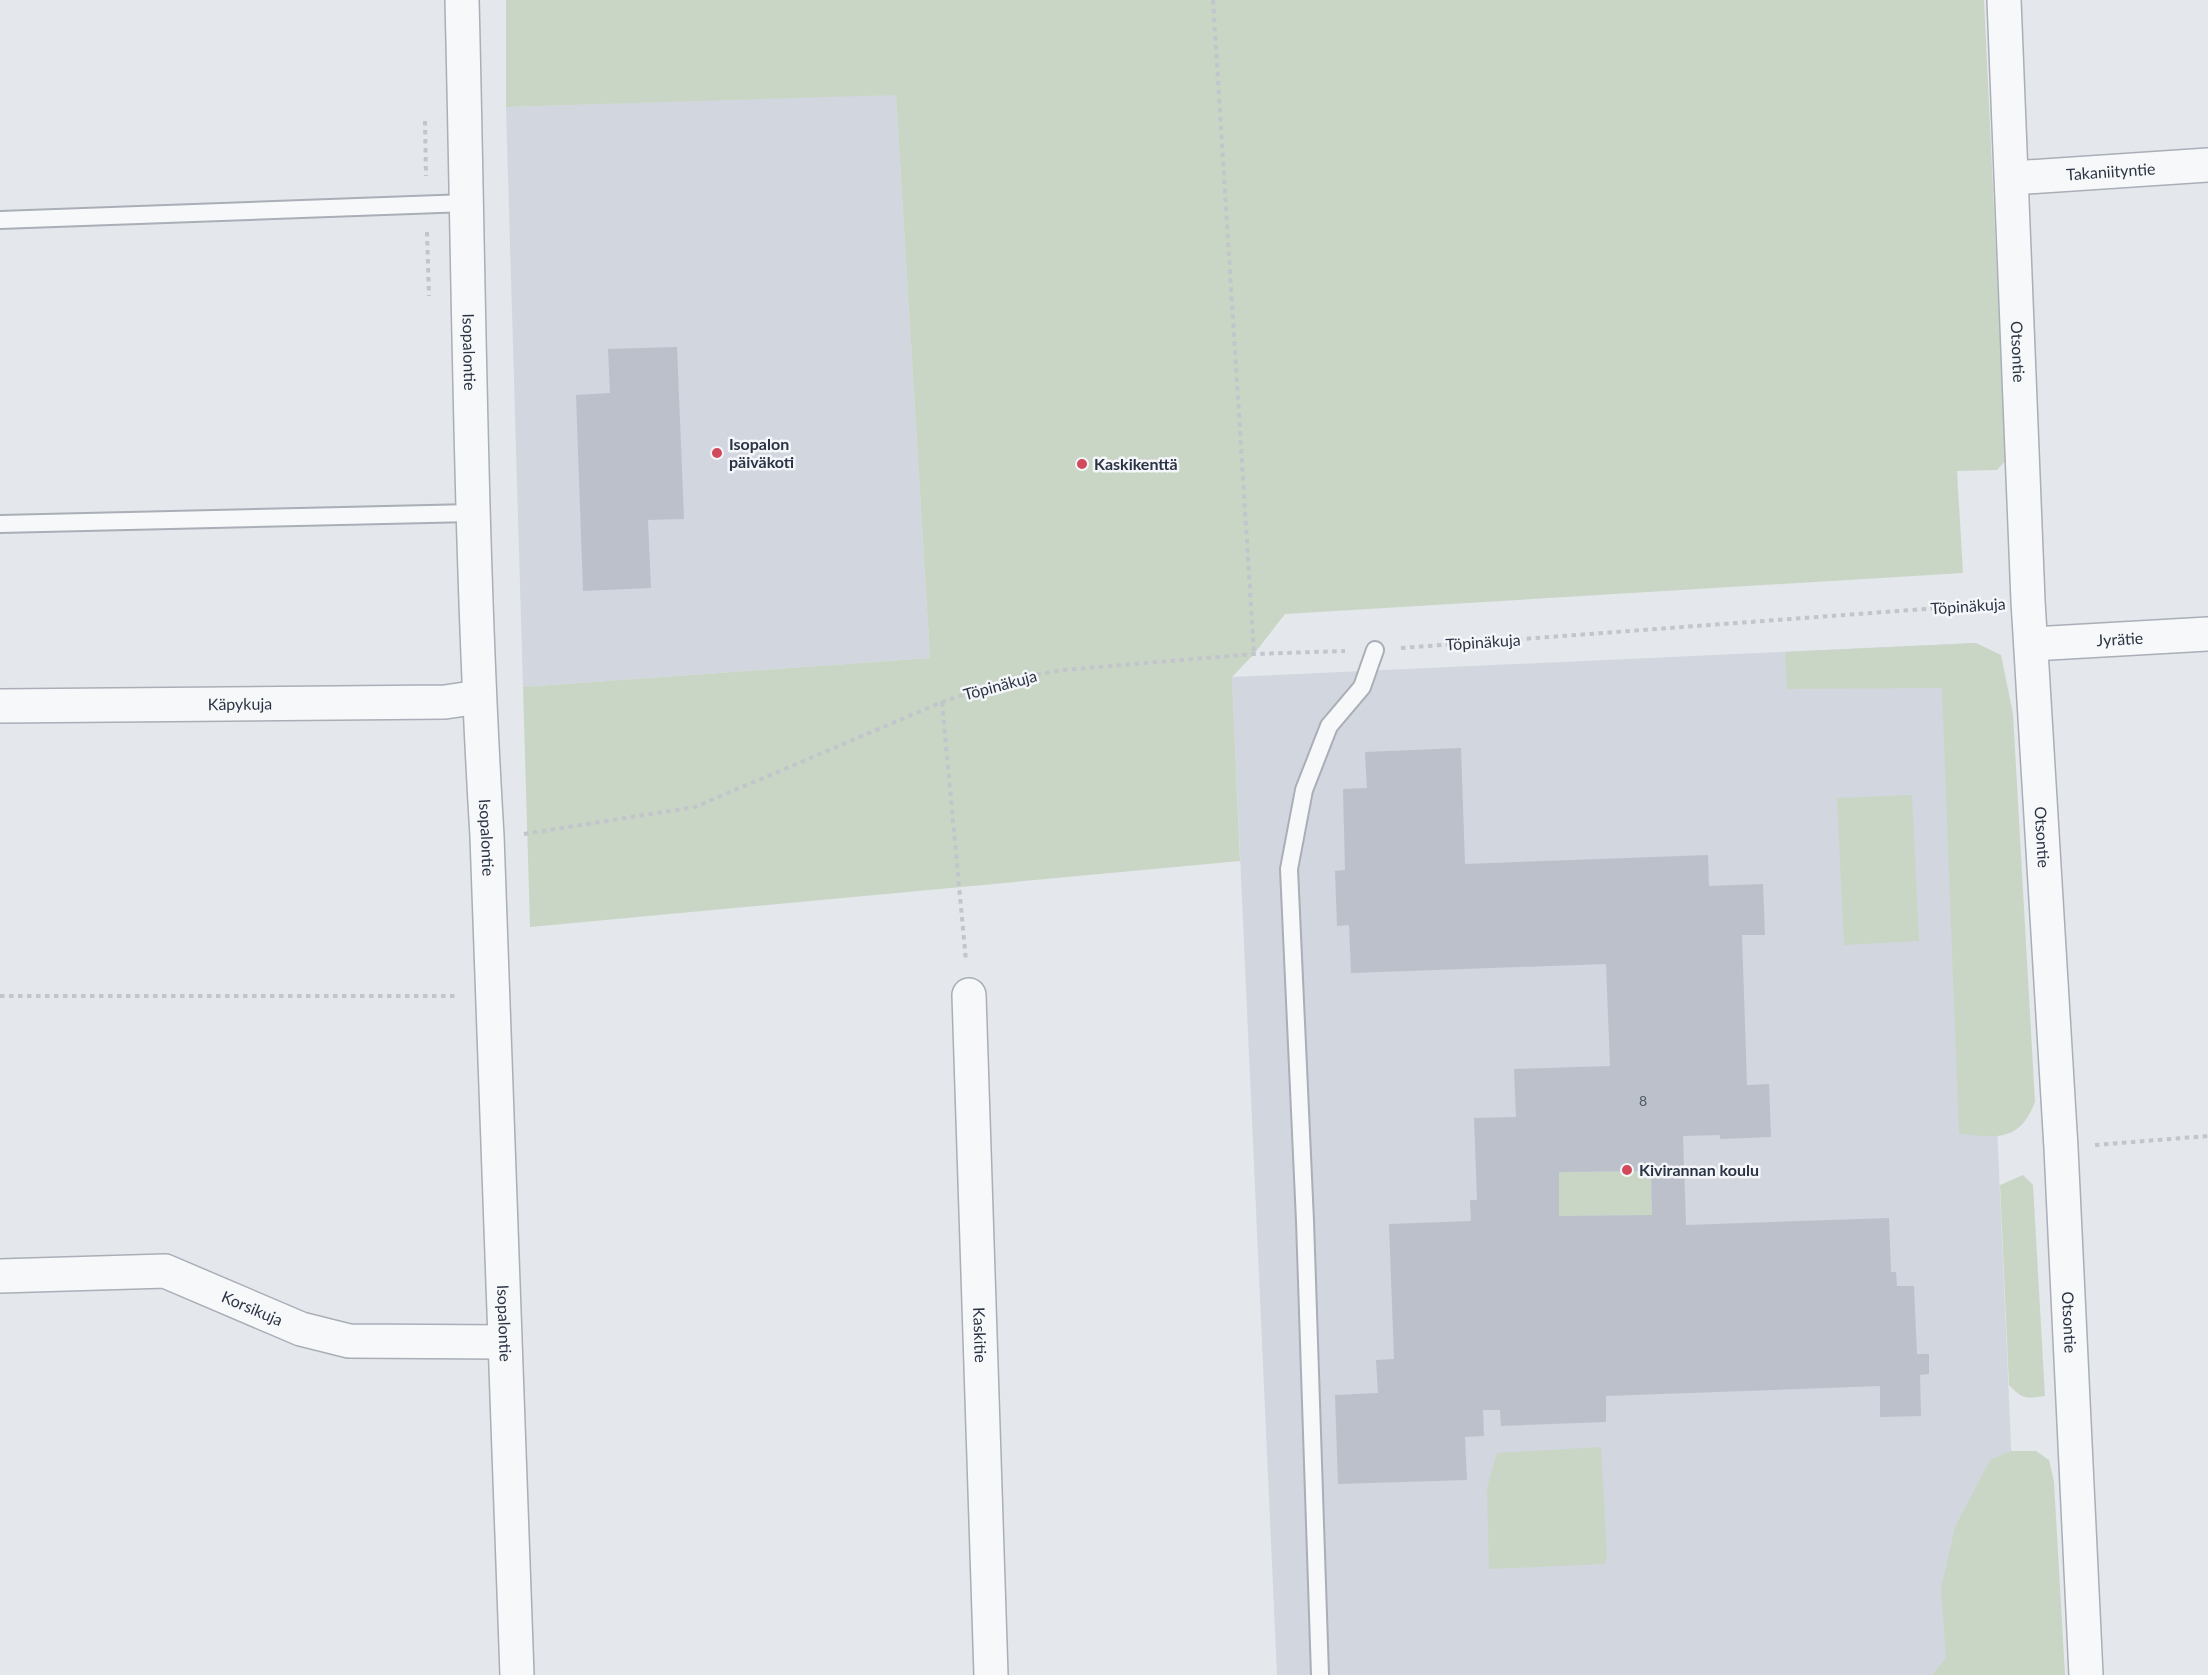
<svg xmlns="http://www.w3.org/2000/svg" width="2208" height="1675" viewBox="0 0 2208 1675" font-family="Lato,sans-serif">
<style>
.built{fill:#d2d6de}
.green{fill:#c9d6c5}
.building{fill:#bbc0ca;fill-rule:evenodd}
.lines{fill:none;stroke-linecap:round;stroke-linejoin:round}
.lane-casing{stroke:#a9aeb7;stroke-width:20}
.street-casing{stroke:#a9aeb7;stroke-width:36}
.path{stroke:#c2c5cb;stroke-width:4;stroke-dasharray:4.5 4.5;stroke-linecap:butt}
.lane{stroke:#f7f8fa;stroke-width:16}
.street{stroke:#f7f8fa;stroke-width:33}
.poi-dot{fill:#d1495b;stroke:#f4f6f9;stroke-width:2}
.labels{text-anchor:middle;stroke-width:5;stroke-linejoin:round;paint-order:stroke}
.number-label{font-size:14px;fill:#4f5766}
.street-label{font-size:16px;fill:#2b3445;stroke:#f4f6f9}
.poi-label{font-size:16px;font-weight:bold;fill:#2b3445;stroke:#f4f6f9;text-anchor:start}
</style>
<rect width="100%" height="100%" fill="#e4e7ec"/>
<!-- built -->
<g class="built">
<path d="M896,94L930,658L523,687L506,107Z"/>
<path d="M1976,643L2021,1675H1277L1232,677Z"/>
</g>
<!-- green -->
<g class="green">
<path d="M506,0H1984L2006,460L1997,470L1957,471L1963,573L1285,614L1254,654L1232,677L1240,861L530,927L523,687L930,658L896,95L506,107Z"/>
<path d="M1976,643L2001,655L2013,714L2035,1102C2019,1143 1997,1137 1959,1134L1942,688L1787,689L1785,652Z"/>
<path d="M1912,795L1919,941L1844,945L1837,798Z"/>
<path d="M1651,1171L1652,1215L1559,1216V1172Z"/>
<path d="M2023,1175L2033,1185L2045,1396C2026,1399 2022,1399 2009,1385L2000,1185Z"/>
<path d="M1601,1447L1607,1556L1604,1564L1489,1569L1487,1488L1497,1453Z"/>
<path d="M2011,1451H2036L2049,1460L2054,1482L2065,1675H1932L1946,1658L1941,1589L1955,1527L1990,1460Z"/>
</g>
<!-- building -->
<g class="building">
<path d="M677,347L684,519L648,520L651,588L583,591L576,395L610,393L608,349Z"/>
<path d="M1461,748L1465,864L1708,855L1709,886L1763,884L1765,935H1742L1747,1085L1769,1084L1771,1137L1720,1139V1135L1683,1136L1686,1225L1889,1218L1891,1272H1896L1897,1286H1914L1917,1354H1929V1374L1920,1375L1921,1416L1880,1417V1386L1606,1396V1422L1501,1426L1500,1410H1483L1484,1436L1465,1437L1467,1480L1338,1484L1335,1395L1378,1393L1376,1360L1394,1359L1389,1224L1471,1221L1470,1200H1477L1474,1118L1516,1117L1514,1069L1610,1066L1606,964L1351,973L1349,925L1337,926L1335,871L1345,870L1343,789L1367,788L1365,752ZM1651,1171L1652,1215L1559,1216V1172Z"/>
</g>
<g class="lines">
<!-- lane casing -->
<g class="lane-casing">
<g id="lane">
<path d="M0,220L467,203"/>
<path d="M0,524L472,513"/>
<path d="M1320,1675L1305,1221L1289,869L1304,790L1329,726L1362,687L1375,650"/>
</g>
</g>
<!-- street casing -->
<g class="street-casing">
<g id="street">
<path id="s1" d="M462,0C469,279 470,558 487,836L517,1675"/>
<path id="s2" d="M2004,0L2028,601L2061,1148L2086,1675"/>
<path id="s3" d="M2012,178L2208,165"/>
<path id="s4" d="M2032,644L2208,634"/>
<path id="s5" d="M0,706L445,702L479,697"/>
<path id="s6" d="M969,995L991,1675"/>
<path id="s7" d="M0,1276L165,1271L301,1329L349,1341L504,1342"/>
</g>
</g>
<!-- path -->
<g class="path">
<path d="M1213,0L1254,654"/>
<path d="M425,121L426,176"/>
<path d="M427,232L429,296"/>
<path d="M1401,648L1992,604"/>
<path d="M942,702L966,961"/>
<path d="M524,834L695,807L942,702L1014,678L1063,670L1254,654L1345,651"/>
<path d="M0,996H456"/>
<path d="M2095,1145L2208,1136"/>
</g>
<!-- lane -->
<use href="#lane" class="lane"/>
<!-- street -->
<use href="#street" class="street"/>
</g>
<!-- markers -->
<g class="poi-dot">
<circle cx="717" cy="453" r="6"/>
<circle cx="1082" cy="464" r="6"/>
<circle cx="1627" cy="1170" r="6"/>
</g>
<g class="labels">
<!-- number labels -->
<g class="number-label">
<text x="1643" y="1106">8</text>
</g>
<!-- street labels -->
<g class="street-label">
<text dy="6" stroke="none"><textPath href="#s3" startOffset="99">Takaniityntie</textPath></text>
<text dy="6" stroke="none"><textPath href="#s1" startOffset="352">Isopalontie</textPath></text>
<text dy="6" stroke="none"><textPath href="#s2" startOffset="352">Otsontie</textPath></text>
<text transform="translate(1968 606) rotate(-4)" y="6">Töpinäkuja</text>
<text dy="6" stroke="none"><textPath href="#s4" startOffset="88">Jyrätie</textPath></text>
<text transform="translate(1483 642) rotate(-4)" y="6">Töpinäkuja</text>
<text transform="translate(1000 685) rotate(-15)" y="6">Töpinäkuja</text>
<text dy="6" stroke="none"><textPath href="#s5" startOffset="240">Käpykuja</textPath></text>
<text dy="6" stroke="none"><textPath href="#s1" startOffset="838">Isopalontie</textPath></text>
<text dy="6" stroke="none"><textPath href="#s2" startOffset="838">Otsontie</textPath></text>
<text dy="6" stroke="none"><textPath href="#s7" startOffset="260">Korsikuja</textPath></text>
<text dy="6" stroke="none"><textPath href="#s1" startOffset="1324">Isopalontie</textPath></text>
<text dy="6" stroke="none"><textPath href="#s2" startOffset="1324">Otsontie</textPath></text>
<text dy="6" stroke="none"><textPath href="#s6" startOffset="340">Kaskitie</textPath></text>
</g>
<!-- poi labels -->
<g class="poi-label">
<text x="729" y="450">Isopalon<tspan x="729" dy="18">päiväkoti</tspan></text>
<text x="1094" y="470">Kaskikenttä</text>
<text x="1639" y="1176">Kivirannan koulu</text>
</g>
</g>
</svg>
